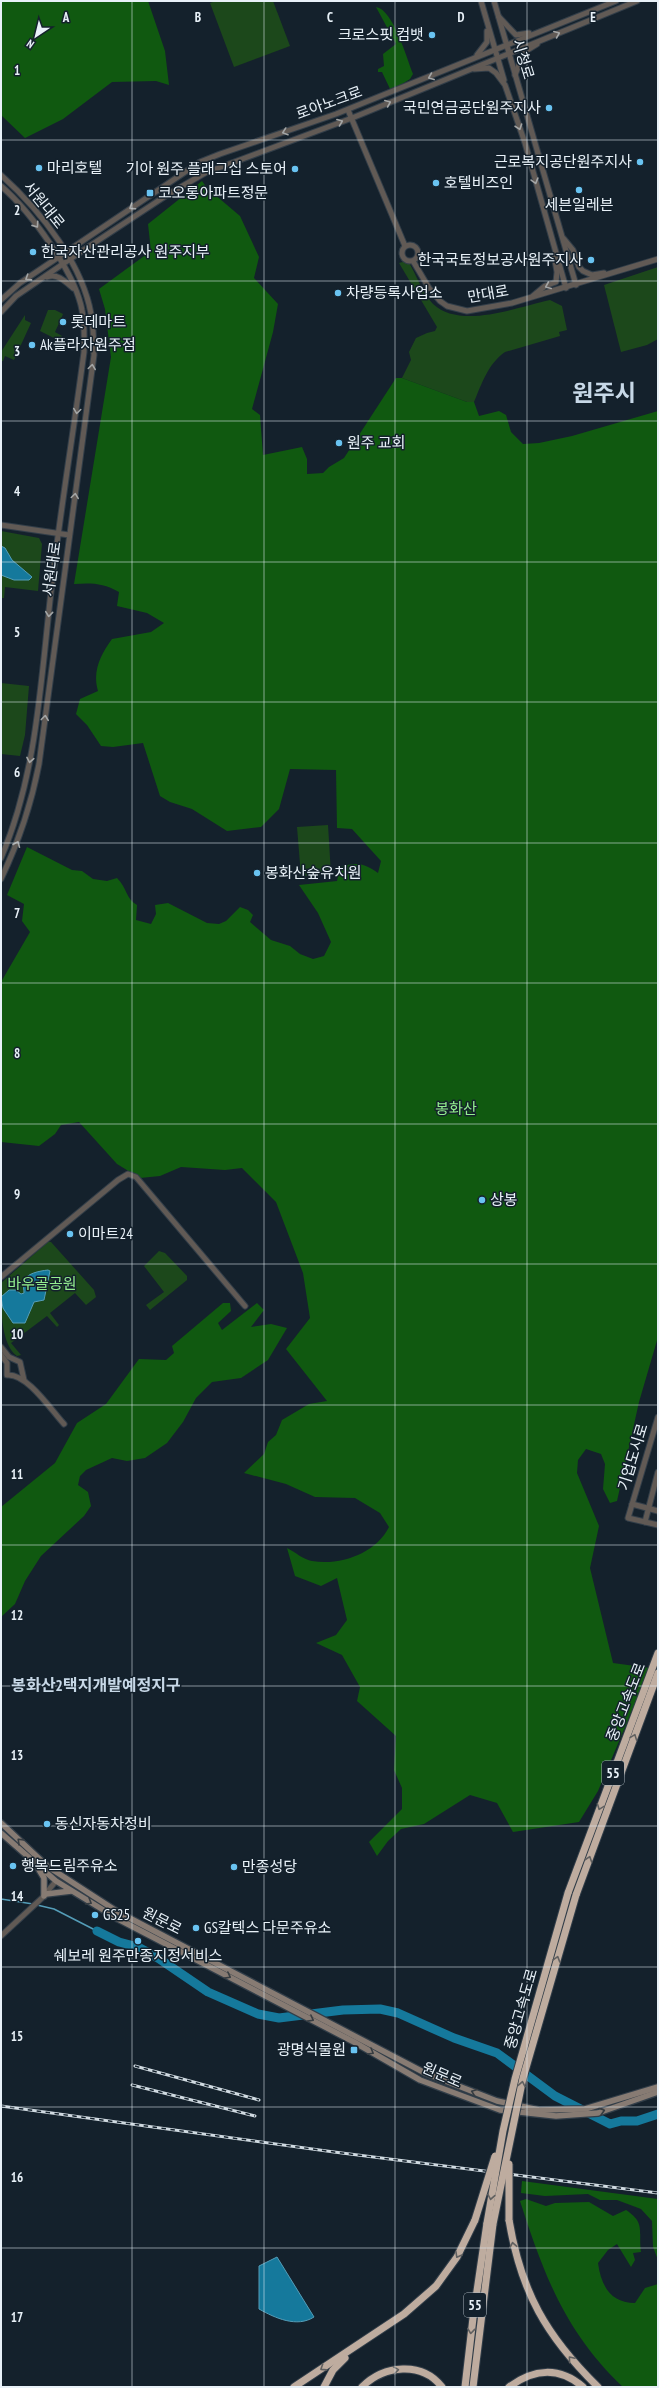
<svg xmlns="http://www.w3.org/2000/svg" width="659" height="2388" viewBox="0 0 659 2388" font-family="'PT Sans Narrow','Noto Sans KR',sans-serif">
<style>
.green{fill:#1c481b}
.forest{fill:#105910}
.water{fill:#15799c;stroke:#549db8}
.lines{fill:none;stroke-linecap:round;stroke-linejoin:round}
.stream{stroke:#549db8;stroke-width:1.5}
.river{stroke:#15799c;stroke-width:9}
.tertiary-casing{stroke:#323e49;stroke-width:7}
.secondary-casing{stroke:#323e49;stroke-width:8}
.motorway-casing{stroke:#323e49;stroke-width:9}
.tertiary{stroke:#615a55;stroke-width:5}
.secondary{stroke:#877b73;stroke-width:5.5}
.motorway{stroke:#beac9f;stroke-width:7}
.rail-casing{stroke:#d0dae1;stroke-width:3}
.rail{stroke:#14212c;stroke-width:1.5;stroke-dasharray:4.5;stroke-linecap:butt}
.motorway-bridge-casing{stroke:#323e49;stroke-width:9;stroke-linecap:butt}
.motorway-bridge{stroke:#beac9f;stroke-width:7}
.oneway{stroke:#a4a6a6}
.oneway2{stroke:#606060}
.oneway3{stroke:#363c41}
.grid{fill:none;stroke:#e8f1f8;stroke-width:1;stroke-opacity:0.55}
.poi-dot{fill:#69c3f1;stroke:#14212c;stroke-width:1.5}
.labels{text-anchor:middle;stroke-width:3;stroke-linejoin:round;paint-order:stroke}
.shield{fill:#14212c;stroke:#a8b3bb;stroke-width:1}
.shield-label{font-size:14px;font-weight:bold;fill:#e8f1f8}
.poi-label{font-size:15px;fill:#e8f1f8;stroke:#14212c;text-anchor:start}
.street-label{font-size:15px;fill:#e8f1f8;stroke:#14212c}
.park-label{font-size:15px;fill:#94ef8f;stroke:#14212c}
.neighbourhood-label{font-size:16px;font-weight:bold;fill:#c7d8e7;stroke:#14212c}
.town-label{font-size:23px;font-weight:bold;fill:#c7d8e7;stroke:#14212c}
.grid-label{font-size:13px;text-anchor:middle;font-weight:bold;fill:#e8f1f8;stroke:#14212c;stroke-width:3;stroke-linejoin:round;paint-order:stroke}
</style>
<rect width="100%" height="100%" fill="#14212c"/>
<!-- green -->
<g class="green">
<path d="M216,1H273L290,46L234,67L210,3Z"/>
<path d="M406,261H408C416,274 423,294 433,304C461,330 517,307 550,300L562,306L567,330L559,332L560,336L505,352C488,364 482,383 474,402H467L402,378L411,360L409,352L416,338L427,333L435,331L437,327L399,263Z"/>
<path d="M658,267V339L647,345L621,352L604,285Z"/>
<path d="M48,310H55L63,314L61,319L65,321L64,323L60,321L55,332L62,336L60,341L40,331Z"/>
<path d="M25,315V320L31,323L14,360L5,356L3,361H1V352Z"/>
<path d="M1,531L39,538L42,544L38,591L5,587L4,598H1Z"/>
<path d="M1,683L29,686L25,735L20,756L1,754Z"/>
<path d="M328,825L331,874L301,876L297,827Z"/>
<path d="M48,1242H51L94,1290L96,1297L86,1305L75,1293L50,1313L59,1325L57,1327L47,1316L11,1343L21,1355L17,1356C0,1344 1,1304 1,1283Z"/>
<path d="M159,1251L165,1253L187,1276V1280L150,1310L146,1305L164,1292L144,1266Z"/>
</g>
<!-- forest -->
<g class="forest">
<path d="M1,1H148L165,51L169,85L156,81L112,82L63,119L25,138L1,115Z"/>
<path d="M376,7C393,9 407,59 413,74L410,79L391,91L382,72H378V69L384,66L383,54L396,44Z"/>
<path d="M202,181L207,188L240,216L259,257L254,278L278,304L273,332L252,409L260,415L263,455L302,447L307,459V474L323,473L329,467L344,458L396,378H402L467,402H474L479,416L499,411L506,415L511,432L523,444L539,443L572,436L658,411V1337L639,1402L617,1501L610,1503L603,1489L605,1464L601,1454L586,1449L578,1460L577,1473L599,1526L590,1568L613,1663L650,1668L598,1791L579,1822L513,1832L497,1803L470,1795L424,1824L401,1829L388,1841L377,1856L369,1842L402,1809V1788L394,1770L396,1736L357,1701L360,1687L342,1655L316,1643L336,1635L347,1620L337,1578L321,1586L295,1576L287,1548C295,1552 304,1560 312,1561C341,1566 376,1553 389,1527L380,1513L355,1498L315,1497L286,1484L244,1473L264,1454L268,1442L276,1435L282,1420L309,1404L327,1401L286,1349L310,1318L303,1273L276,1202L242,1168L225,1170L181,1167L160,1176L140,1178L117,1164L79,1122L61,1125L55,1134L39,1146L1,1142V982L30,932L22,921L24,904L7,895L27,847L72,870L82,871L93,879L107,881L117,878C127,888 126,899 137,905L136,920L151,924L156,914L155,905L168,903L207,923L219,924L226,921L240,907L248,910L253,915L250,922L271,940L290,946L300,954L313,959L324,956L331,942L318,913L299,885L337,881L340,867C357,862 364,863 378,873L381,861L352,829L337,828L336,770L290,769L279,809L261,827L227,831L192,809L170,802L160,796L143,743L113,747L101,746L87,725L76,714L80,699L98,691C92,671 101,654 112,639L151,632L164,623L147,613L117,606L119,592C103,583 92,583 74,584L111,357L105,309L99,289L151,251L148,224Z"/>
<path d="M223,1303H230L231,1311L218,1323L222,1330L257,1303L264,1310L251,1327L271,1324L287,1328L268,1360L241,1378L212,1382L196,1398L183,1422L167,1443L145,1458L127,1461L112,1458L86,1470L80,1476L78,1485L88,1492L91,1506L84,1516L41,1556L25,1581L15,1604L1,1617V1507L55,1463L77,1423L106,1404L139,1359L166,1360L174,1353L172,1346Z"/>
<path d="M522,2181L658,2199V2260L653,2247L652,2221L641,2209L617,2200H600L588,2194L545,2196L521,2193Z"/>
<path d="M526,2199L546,2206L555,2203L589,2202L613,2216L626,2210C646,2223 638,2231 641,2252L633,2253L635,2260L631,2267L617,2244L608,2250L598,2263C601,2285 610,2303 635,2303L645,2288L658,2284V2387H623C565,2332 544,2275 520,2201Z"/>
</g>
<!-- water -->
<g class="water">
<path d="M1,546L5,548L12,560L32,577L29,580H14L1,575Z"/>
<path d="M48,1270L50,1271L44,1300L34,1302L25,1323H13L3,1308L1,1297L9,1290H16L21,1294L24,1293C24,1289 23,1286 23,1283C25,1273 40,1271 48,1270Z"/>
<path d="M277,2257L314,2317C297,2328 275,2318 259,2309V2266Z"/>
</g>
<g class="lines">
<!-- stream -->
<g class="stream">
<path d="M1,1899L33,1904"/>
<path d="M37,1905L54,1909L97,1931"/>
</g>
<!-- river -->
<path class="river" d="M97,1931L119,1942L138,1947L158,1958L208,1992L258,2014L279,2018L343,2010L380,2009L398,2013L454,2038L497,2053L555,2096L610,2124L621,2121H637L658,2114"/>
<!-- tertiary casing -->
<g class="tertiary-casing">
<g id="tertiary">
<path d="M481,1L504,80"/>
<path d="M494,1L576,285"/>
<path d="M499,17L516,35L529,33"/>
<path d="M477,55L487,42V31"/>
<path d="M474,69L489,68L496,73L505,85L525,143L566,288"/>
<path d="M515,75L524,52L537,44"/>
<path d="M348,110L405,246"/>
<path d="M1,175C40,210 86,267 92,321C94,332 93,344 94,355L39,764C31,806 19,841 1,879"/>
<path d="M1,186C30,211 75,272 82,310C85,324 84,338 84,352C74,429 61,506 52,583C41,675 38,772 1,858"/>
<path d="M564,239L573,250L579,267L583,271L592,275L604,273"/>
<circle cx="410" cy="253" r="8"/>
<path d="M413,261L429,288L440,301L447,306L467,311L512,303L658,259"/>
<path d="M47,277C57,273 65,281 73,288"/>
<path d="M533,296L545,286L556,282L557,272L554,255"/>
<path d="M1,300L20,283L200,162L220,154L336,114L616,1"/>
<path d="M1,312L16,296L79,253L167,195L205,173L352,118L637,1"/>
<path d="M1,525L69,535"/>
<path d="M1,1277L118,1180L128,1174L136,1177L245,1306"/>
<path d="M1,1347L9,1357L20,1362L24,1380"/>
<path d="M1,1355L7,1363V1375C27,1373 51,1410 64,1424"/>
<path d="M658,1417L628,1518L658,1525"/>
<path d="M632,1504L658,1511"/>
<path d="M645,1522L658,1472"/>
<path d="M1,1936L42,1898L56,1881"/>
</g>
</g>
<!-- secondary casing -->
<g class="secondary-casing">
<g id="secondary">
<path d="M1,1823L47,1866L118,1912L425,2073L497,2101L539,2110L585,2109L658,2087"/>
<path d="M1,1833L56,1881L118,1919L354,2042L420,2080L500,2110L556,2116L598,2113L658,2092"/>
<path d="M38,1868L44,1878V1896"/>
<path d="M46,1894L71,1891"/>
</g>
</g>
<!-- motorway casing -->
<g class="motorway-casing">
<g id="motorway">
<path d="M568,1893L658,1653"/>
<path d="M576,1895L658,1673"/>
<path d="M509,2220C521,2292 546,2336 598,2387"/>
<path d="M294,2387L404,2314L436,2286L457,2257L475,2220"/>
<path d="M324,2387L333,2370L345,2358"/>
<path d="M362,2387C384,2365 422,2361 442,2387"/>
<path d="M465,2387L473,2318L487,2223"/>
<path d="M473,2387L493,2224"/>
<path d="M509,2387C533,2369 559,2366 583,2387"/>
</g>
</g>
<!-- tertiary -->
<use href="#tertiary" class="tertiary"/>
<!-- secondary -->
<use href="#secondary" class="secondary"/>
<!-- motorway -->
<use href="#motorway" class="motorway"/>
<!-- rail casing -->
<g class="rail-casing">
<g id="rail">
<path d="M135,2066L259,2100"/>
<path d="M132,2085L255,2116"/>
<path d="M1,2106L334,2152L658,2193"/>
</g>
</g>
<!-- rail -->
<use href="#rail" class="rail"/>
<!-- motorway-bridge casing -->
<g class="motorway-bridge-casing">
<g id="motorway-bridge">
<path d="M475,2220L495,2156"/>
<path d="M509,2220V2164"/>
<path d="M487,2223L503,2131L515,2079L568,1893"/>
<path d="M493,2224L523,2078L576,1895"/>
</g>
</g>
<!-- motorway-bridge -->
<use href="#motorway-bridge" class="motorway-bridge"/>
</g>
<!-- one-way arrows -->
<defs><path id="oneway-chevron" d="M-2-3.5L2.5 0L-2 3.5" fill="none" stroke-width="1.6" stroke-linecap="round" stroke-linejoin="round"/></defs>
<g class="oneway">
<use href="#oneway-chevron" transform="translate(557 34) rotate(-22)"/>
<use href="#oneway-chevron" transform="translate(431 77) rotate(158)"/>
<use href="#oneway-chevron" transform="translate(388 103) rotate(-23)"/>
<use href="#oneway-chevron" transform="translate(340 122) rotate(-21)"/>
<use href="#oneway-chevron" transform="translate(519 127) rotate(71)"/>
<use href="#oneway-chevron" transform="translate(285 132) rotate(161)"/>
<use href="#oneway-chevron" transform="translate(535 181) rotate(74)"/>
<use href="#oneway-chevron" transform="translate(132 207) rotate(146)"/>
<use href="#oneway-chevron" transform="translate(36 225) rotate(55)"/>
<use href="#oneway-chevron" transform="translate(28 278) rotate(147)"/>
<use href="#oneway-chevron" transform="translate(548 286) rotate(157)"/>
<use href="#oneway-chevron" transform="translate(92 367) rotate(-82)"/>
<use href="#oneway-chevron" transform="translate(77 411) rotate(98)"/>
<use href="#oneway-chevron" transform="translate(75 496) rotate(-82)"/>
<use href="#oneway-chevron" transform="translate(49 614) rotate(96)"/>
<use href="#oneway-chevron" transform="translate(45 718) rotate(-83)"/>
<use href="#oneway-chevron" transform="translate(30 760) rotate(100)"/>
<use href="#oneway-chevron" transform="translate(17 844) rotate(-68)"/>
</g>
<g class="oneway2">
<use href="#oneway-chevron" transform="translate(634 1737) rotate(-69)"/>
<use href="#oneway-chevron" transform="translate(600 1807) rotate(111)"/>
<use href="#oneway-chevron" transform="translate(589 1859) rotate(-71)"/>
<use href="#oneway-chevron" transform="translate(557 1959) rotate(-73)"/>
<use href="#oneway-chevron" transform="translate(522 2084) rotate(-79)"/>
<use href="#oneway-chevron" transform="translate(491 2197) rotate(100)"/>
<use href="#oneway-chevron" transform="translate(513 2245) rotate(-101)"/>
<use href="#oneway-chevron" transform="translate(458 2255) rotate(119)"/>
<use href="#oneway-chevron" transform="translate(471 2331) rotate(96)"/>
<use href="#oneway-chevron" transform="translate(571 2359) rotate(-130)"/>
<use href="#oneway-chevron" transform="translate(323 2368) rotate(147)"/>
<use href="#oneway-chevron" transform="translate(396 2370) rotate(-9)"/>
</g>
<g class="oneway3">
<use href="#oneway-chevron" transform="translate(20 1841) rotate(-136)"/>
<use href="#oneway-chevron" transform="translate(89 1902) rotate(31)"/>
<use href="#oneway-chevron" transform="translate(228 1976) rotate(28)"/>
<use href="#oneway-chevron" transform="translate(311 2019) rotate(28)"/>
<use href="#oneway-chevron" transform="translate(371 2052) rotate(30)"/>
<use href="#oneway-chevron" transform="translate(474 2092) rotate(-160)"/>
<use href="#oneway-chevron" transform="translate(602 2111) rotate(-16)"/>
</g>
<!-- grid -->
<path class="grid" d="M132,1V2387M264,1V2387M395,1V2387M527,1V2387M1,140H658M1,281H658M1,421H658M1,562H658M1,702H658M1,843H658M1,983H658M1,1124H658M1,1264H658M1,1405H658M1,1545H658M1,1686H658M1,1826H658M1,1967H658M1,2107H658M1,2248H658"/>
<!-- markers -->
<g class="poi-dot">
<circle cx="432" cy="35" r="4"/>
<circle cx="549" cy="108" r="4"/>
<circle cx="640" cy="162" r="4"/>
<circle cx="39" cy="168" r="4"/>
<circle cx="295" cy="169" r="4"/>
<circle cx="436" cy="183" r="4"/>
<circle cx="579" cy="190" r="4"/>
<rect x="146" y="189" width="8" height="8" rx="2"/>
<circle cx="33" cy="252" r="4"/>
<circle cx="591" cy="260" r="4"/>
<circle cx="338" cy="293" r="4"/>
<circle cx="63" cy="322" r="4"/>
<circle cx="32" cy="345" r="4"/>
<circle cx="339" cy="443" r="4"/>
<circle cx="257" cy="873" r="4"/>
<circle cx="482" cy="1200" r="4"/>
<circle cx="70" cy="1234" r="4"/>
<circle cx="47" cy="1824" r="4"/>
<circle cx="13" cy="1866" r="4"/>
<circle cx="234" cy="1867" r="4"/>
<circle cx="95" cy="1915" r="4"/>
<circle cx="196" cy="1928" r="4"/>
<circle cx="138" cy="1941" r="4"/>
<rect x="350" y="2046" width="8" height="8" rx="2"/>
</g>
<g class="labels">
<!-- shield labels -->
<g class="shield">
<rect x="602" y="1761" width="22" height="24" rx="3"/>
<rect x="464" y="2293" width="22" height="24" rx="3"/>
</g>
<g class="shield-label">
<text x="613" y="1778">55</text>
<text x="475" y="2310">55</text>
</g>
<!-- poi labels -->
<g class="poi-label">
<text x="424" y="40" text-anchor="end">크로스핏 컴뱃</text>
<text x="541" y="113" text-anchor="end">국민연금공단원주지사</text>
<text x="632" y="167" text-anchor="end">근로복지공단원주지사</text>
<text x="47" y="173">마리호텔</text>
<text x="287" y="174" text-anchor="end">기아 원주 플래그십 스토어</text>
<text x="444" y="188">호텔비즈인</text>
<text x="158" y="198">코오롱아파트정문</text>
<text x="579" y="210" text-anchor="middle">세븐일레븐</text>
<text x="41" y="257">한국자산관리공사 원주지부</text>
<text x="583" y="265" text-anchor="end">한국국토정보공사원주지사</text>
<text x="346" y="298">차량등록사업소</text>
<text x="71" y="327">롯데마트</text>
<text x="40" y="350">Ak플라자원주점</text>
<text x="347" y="448">원주 교회</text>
<text x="265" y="878">봉화산숲유치원</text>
<text x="490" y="1205">상봉</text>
<text x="78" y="1239">이마트24</text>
<text x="55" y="1829">동신자동차정비</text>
<text x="21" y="1871">행복드림주유소</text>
<text x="242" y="1872">만종성당</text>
<text x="103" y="1920">GS25</text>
<text x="204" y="1933">GS칼텍스 다문주유소</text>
<text x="138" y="1961" text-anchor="middle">쉐보레 원주만종지정서비스</text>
<text x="346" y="2055" text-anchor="end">광명식물원</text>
</g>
<!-- street labels -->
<g class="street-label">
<text transform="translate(523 59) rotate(73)" y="5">시청로</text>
<text transform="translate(329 103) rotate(-20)" y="5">로아노크로</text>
<text transform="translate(44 205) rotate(51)" y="5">서원대로</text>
<text transform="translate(488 294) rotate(-10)" y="5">만대로</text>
<text transform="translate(52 569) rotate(-82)" y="5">서원대로</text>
<text transform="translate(633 1457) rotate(-73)" y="5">기업도시로</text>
<text transform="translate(626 1702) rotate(-69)" y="5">중앙고속도로</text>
<text transform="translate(162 1921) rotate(27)" y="5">원문로</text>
<text transform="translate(521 2009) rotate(-74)" y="5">중앙고속도로</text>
<text transform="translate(442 2075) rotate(23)" y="5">원문로</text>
</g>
<!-- park labels -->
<g class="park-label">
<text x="456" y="1114">봉화산</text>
<text x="42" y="1289">바우골공원</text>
</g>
<!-- neighbourhood labels -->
<g class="neighbourhood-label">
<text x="96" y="1691">봉화산2택지개발예정지구</text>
</g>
<!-- town labels -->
<g class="town-label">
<text x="604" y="401">원주시</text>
</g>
</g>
<g class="grid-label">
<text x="66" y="22">A</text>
<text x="198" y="22">B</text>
<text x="330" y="22">C</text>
<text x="461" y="22">D</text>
<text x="593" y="22">E</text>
<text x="17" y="75">1</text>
<text x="17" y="215">2</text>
<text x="17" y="356">3</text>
<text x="17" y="496">4</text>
<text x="17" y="637">5</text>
<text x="17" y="777">6</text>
<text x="17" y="918">7</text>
<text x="17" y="1058">8</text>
<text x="17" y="1199">9</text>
<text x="17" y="1339">10</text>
<text x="17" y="1479">11</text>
<text x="17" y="1620">12</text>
<text x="17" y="1760">13</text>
<text x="17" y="1901">14</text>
<text x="17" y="2041">15</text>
<text x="17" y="2182">16</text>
<text x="17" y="2322">17</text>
</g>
<!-- border -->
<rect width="659" height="2388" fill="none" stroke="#e8f1f8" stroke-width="4"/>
<!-- north arrow -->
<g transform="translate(36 36) rotate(215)" stroke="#14212c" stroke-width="3" paint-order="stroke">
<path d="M0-3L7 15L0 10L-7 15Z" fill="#e8f1f8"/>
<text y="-6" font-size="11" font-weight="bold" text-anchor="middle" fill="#e8f1f8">N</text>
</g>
</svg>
